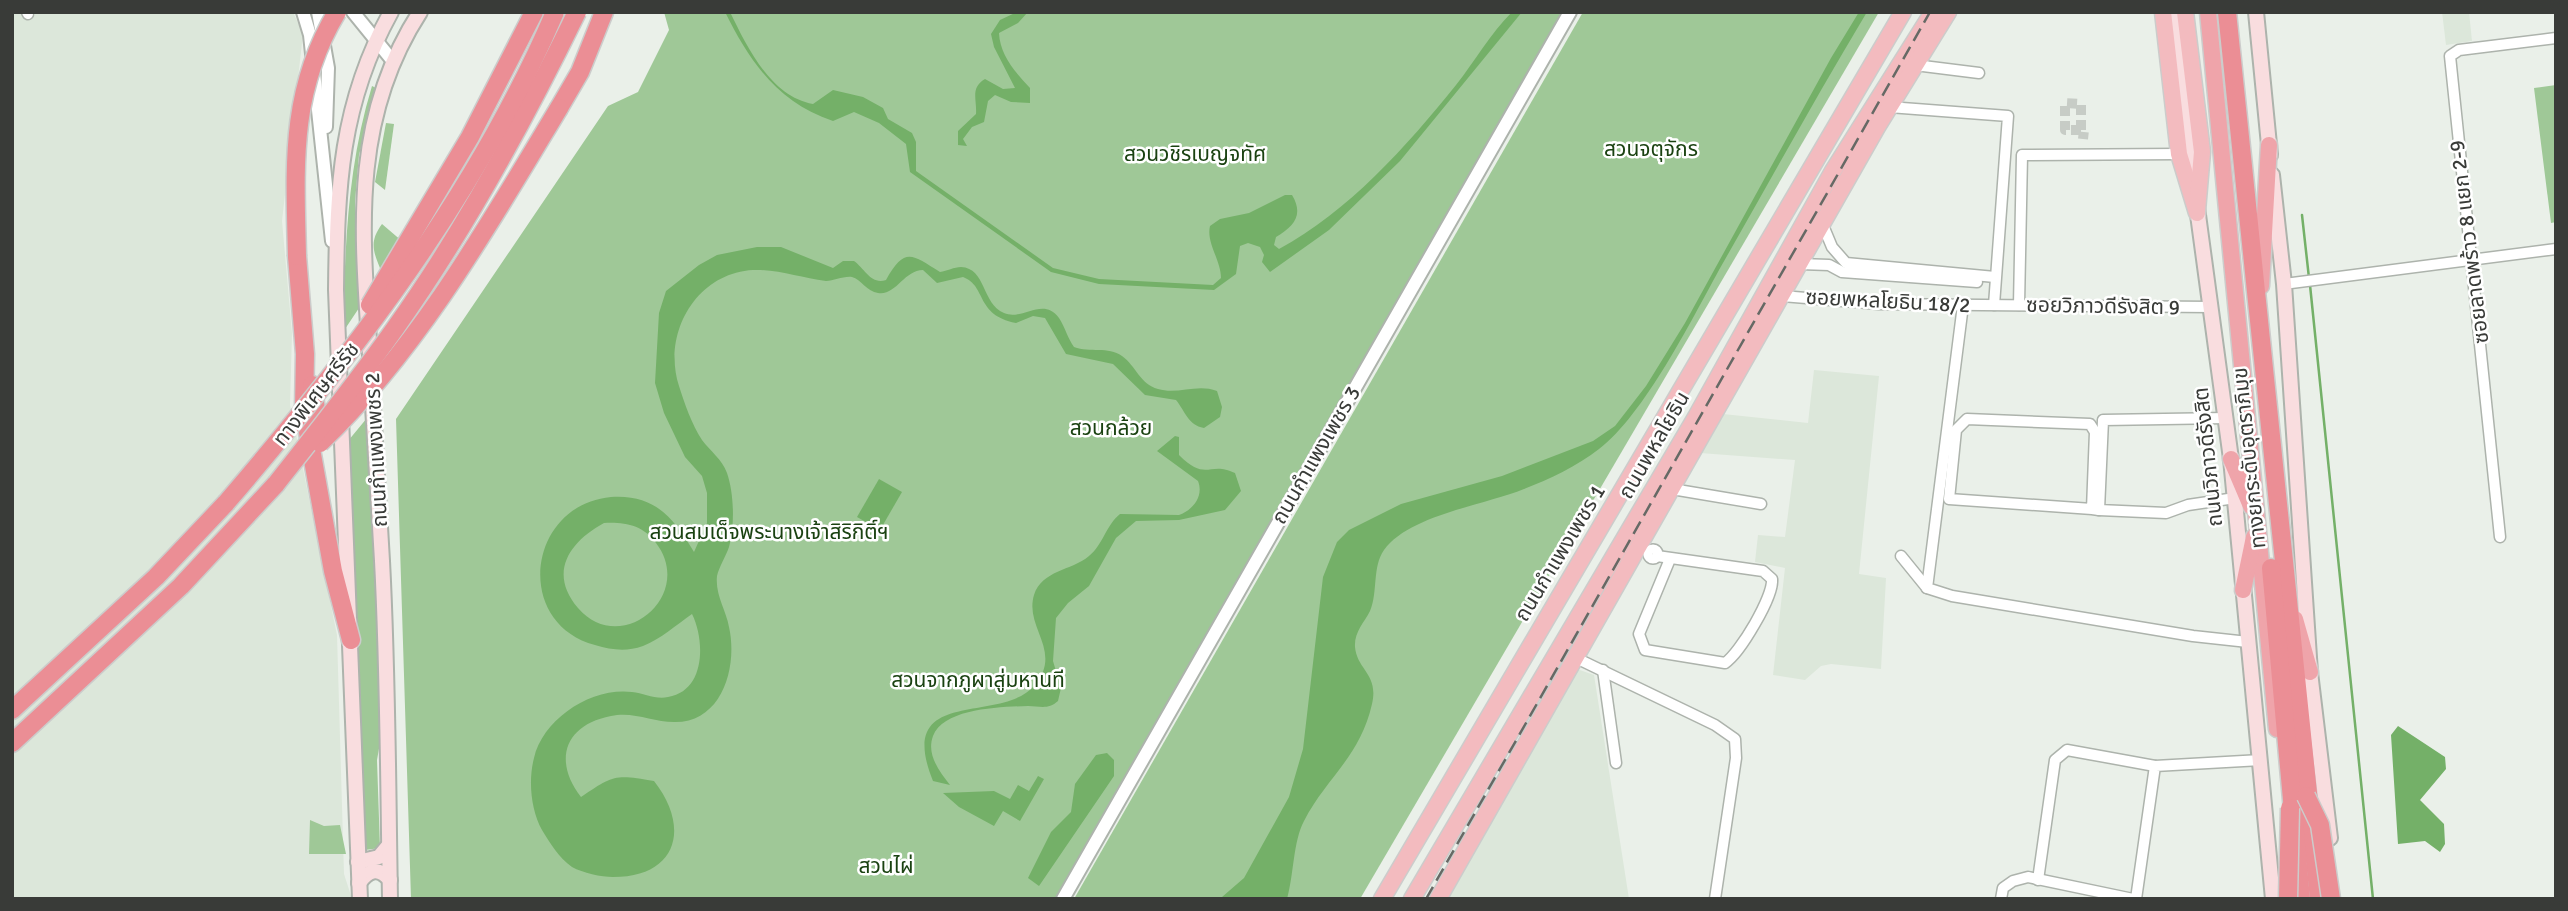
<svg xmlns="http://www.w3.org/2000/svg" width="2568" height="911" viewBox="0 0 2568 911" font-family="Signika,'Noto Sans Thai',sans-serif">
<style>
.built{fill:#dce7da}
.green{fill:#9fc897}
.water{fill:#74b068;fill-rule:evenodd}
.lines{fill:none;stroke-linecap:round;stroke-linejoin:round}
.stream{stroke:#74b068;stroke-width:2.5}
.minor-tunnel{stroke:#c7ccc6;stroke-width:10;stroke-dasharray:10 5;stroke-linecap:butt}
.minor-casing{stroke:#adb3ac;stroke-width:13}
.tertiary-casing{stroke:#adb3ac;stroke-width:16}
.secondary-casing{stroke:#adb3ac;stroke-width:18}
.primary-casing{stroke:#cccccb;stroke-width:19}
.trunk-casing{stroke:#cccccb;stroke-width:19}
.motorway-casing{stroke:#cccccb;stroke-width:21}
.minor{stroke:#fff;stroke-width:10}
.tertiary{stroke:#fff;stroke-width:12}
.secondary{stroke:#f9dddf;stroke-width:14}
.primary{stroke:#f3bbbf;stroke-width:16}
.trunk{stroke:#efa4aa;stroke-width:16}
.motorway{stroke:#eb8e95;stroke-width:18}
.rail{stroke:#666965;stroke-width:2.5;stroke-dasharray:14 7;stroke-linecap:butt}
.motorway-bridge-casing{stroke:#cccccb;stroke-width:21;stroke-linecap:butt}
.motorway-bridge{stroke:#eb8e95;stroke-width:18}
.labels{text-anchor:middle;stroke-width:5;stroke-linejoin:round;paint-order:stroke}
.park-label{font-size:21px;fill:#1a4211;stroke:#fff}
.street-label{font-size:21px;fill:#393b38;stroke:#fff}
</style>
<rect width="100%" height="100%" fill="#eaf0e9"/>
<!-- built -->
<g class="built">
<path d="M12,12H293L303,34L282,221L292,333L290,405L337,635L344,874L352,899H12Z"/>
<path d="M2442,12H2469L2472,41L2446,45Z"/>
<path d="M1814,370L1879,376L1859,574L1886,578L1881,669L1831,664L1821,666L1805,680L1773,675L1785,568L1755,562L1758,535L1785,537L1795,460L1700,453L1723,414L1808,423Z"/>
<path d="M1574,668L1594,675L1629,899H1445Z"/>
</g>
<!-- green -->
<g class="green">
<path d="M664,12H1563L1325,436L1057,899H411L396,419L608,106L638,92L669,30Z"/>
<path d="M1583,12H1879L1360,899H1074Z"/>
<path d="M2556,85V222L2551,223L2534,88Z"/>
<path d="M372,86L376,88L359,155L355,202L359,308L343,332C345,248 347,168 372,86Z"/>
<path d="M386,123L394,124L385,190L375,182Z"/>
<path d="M382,224L403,242L382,273C374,253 368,243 382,224Z"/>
<path d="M367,418L379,673L381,737L377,760L380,848L365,850L348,441Z"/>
<path d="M310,820L324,826L340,825L346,854H309Z"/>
</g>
<!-- water -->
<g class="water">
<path d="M725,12H730C747,47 771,97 813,104L833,90L863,97L883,108L888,119L912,133L916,142V171L1053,268L1099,279L1213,285L1221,278C1221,260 1206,243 1210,226L1220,219L1249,213L1285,195H1292C1304,215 1294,226 1276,237L1274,245L1279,249C1348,212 1407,146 1456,85C1475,61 1490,34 1512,12H1522L1400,161L1329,230L1270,272L1262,262L1264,255L1260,247L1248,243L1240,246L1236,274L1214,290L1099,284L1051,272L910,172L906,144L879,123L854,112L833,121C778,103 750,62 725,12Z"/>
<path d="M1017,12H1028L1018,23L999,33C1000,55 1015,72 1030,88V103L1011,102L995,95L988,101L984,122L972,127L963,139L967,146L958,145V131L976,114C977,99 970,88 985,79L1003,89L1015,88L994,47L991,34L1000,20Z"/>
<path d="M1859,12H1867C1816,97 1768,184 1719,270C1691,321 1644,415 1599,449C1577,466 1550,479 1524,489C1485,505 1409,515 1384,550C1372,567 1378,592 1370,611C1364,623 1354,632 1355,647C1357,670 1379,674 1372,704C1360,757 1326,778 1304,821C1293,842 1294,874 1287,899H1212L1222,897L1244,878L1289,797L1303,749L1323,577L1337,542L1349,530L1401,504L1502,476L1593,441L1615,426L1646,386L1685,323L1831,58Z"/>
<path d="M757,247H781L833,268L843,261H854C865,269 871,285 886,280C905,246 912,255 940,272C947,271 954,267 961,267C986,268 982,304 1004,313C1023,321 1043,296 1059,318C1065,327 1068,339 1074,347C1090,353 1108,346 1122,356C1136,366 1140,384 1158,389C1178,395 1197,383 1217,391L1222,407L1220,417L1204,428C1188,425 1185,411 1176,400L1145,395L1113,364L1066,354L1045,318L1033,316L1016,323C975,315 987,286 963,277L937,283L923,270C904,270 896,296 878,293C867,292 861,279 852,277C843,276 834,281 826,281C801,278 778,269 753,270C696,273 662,334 679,386C684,402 692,425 702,440C710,451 722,459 727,473C734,493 735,526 729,547C726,556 719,567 717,576C715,595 726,610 729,627C738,667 722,723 674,722C653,722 633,711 611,716C564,725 553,761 581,797C613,775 615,774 654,781C691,828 677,877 613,877C601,877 583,873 572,867C559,858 550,843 542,830C531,810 528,781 534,758C543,719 591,687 632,692C644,693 656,700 668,697C706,691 705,640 692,614C676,625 661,639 643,646C626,652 612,650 595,645C513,623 527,505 611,497C656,494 674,519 694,552L707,523V493L702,476L685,457L664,413L655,383L659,313L666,291L699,265L717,255ZM604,523C625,522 643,525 656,543C696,595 621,658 578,608C548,573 569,542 604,523Z"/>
<path d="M1175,436L1179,437V455C1207,483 1209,460 1235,473L1241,491L1225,510L1179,520L1136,521L1116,538L1089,586L1068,603L1056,618L1053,661L1061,688L1058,701C1048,710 1040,706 1028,706C1001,707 944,708 933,736C926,755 940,772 950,785L933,781C894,685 1000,725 1034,686C1064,651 1024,628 1034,595C1042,570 1071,571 1089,556C1103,545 1106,525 1120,514L1179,515C1193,510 1204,496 1198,481L1157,451Z"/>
<path d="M879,479L902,492L880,530L857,517Z"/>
<path d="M2398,726L2445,757L2446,769L2420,800L2444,824L2445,844L2440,852L2425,841L2398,844L2391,735Z"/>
<path d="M1107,753L1114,760V776L1039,886L1028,878L1051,832L1071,812L1075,784L1096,755Z"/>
<path d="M1038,776L1044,779L1020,821L1003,811L994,826L959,807L943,793L994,791L1010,799L1018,785L1029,791Z"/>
</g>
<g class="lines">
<!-- stream -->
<g class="stream">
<path d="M2302,215L2309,278"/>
<path d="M2310,285L2373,899"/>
</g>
<!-- minor-tunnel -->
<path class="minor-tunnel" d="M2081,130V104L2065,103V130H2084L2083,139"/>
<!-- minor casing -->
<g class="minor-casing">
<g id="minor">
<path d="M27,12L28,14"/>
<path d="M1915,65L1979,73"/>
<path d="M1889,107L2008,116L1994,305"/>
<path d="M1822,223L1832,247L1846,263L1995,277"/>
<path d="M1800,264L1829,265L1842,272L1977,282"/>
<path d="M2284,284L2556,249"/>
<path d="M1782,296L1879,304L2212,307"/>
<path d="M1963,305L1927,588L1952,596L2193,636L2248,642"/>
<path d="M2019,305L2022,155L2179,154"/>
<path d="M2226,418L2103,420L2099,510L2166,513L2188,505L2235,498"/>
<path d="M1672,489L1761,504"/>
<path d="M2092,509L2095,432L2090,424L1967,419L1956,430L1949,499L2092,509L2099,510"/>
<path d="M2500,537L2450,56L2459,50L2556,38"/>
<circle cx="1653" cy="554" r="4.5"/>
<path d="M1657,556L1763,571L1772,579C1774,596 1740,653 1725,663L1645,650L1639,634L1670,559"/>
<path d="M1901,556L1927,588"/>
<path d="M1576,658L1715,725L1735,739L1736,758L1715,899"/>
<path d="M1603,670L1616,763"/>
<path d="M2038,880L2055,760L2067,750L2155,766"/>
<path d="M2001,899L2003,888L2013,881L2028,877L2133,899"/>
<path d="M2136,899L2155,766L2261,760"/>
</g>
</g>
<!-- tertiary casing -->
<g class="tertiary-casing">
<g id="tertiary">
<path d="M303,12L310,35L332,241"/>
<path d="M318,12L328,68L326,127"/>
<path d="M353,12L392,60"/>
<path d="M1063,899L1570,12"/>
</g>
</g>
<!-- secondary casing -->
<g class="secondary-casing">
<g id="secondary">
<path d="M2174,12L2184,111L2231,459L2273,899"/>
<path d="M2256,12L2270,155"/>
<path d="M2272,175L2284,284L2310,672L2330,838"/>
<path d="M358,862L379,857L389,845"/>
<path d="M359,883C369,869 379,867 390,880"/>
<path d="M360,899L336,290C337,188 340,104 391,12"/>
<path d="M390,899C388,786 388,673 382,561C378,492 374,423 370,355C362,233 350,120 420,12"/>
</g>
</g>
<!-- primary casing -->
<g class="primary-casing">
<g id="primary">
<path d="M2163,12L2179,154L2197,213"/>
<path d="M2185,12L2202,152L2197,211"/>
<path d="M1382,899L1903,12"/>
<path d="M1412,899L1696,417L1833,171L1933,12"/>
<path d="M1438,899L1877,127L1948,12"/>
</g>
</g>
<!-- trunk casing -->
<g class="trunk-casing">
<g id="trunk">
<path d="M2208,12L2277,729"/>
<path d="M2261,286L2269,145"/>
<path d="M2231,459L2251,506"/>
<path d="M2243,590L2254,537"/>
<path d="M2295,619L2310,672"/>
</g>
</g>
<!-- motorway casing -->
<g class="motorway-casing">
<g id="motorway">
<path d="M2227,12L2319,899"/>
<path d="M559,108L580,72L604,12"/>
<path d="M297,256L305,354L304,410L333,571L351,640"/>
<path d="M312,385L321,440"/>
<path d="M2271,568L2301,899"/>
<path d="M12,710L156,577L226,503"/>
<path d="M12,743L181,586L276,484"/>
</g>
</g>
<!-- minor -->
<use href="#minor" class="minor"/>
<!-- tertiary -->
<use href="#tertiary" class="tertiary"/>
<!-- secondary -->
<use href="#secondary" class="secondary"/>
<!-- primary -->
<use href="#primary" class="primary"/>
<!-- trunk -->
<use href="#trunk" class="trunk"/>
<!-- motorway -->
<use href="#motorway" class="motorway"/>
<!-- rail -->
<path class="rail" d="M1426,899L1930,12"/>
<!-- motorway-bridge casing -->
<g class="motorway-bridge-casing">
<g id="motorway-bridge">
<path d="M297,256C295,167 289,92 337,12"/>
<path d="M370,305L470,137L534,12"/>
<path d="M320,443C418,349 490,223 559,108"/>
<path d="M276,484C317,432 358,381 396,327C466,228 524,121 577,12"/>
<path d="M226,503C353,355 478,193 555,12"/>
<path d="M2306,796L2320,825L2331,899"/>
<path d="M2288,899L2290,808"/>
</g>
</g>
<!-- motorway-bridge -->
<use href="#motorway-bridge" class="motorway-bridge"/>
</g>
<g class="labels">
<!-- park labels -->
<g class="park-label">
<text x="1651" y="156">สวนจตุจักร</text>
<text x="1195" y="161">สวนวชิรเบญจทัศ</text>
<text x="1111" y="435">สวนกล้วย</text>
<text x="769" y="539">สวนสมเด็จพระนางเจ้าสิริกิติ์ฯ</text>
<text x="978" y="687">สวนจากภูผาสู่มหานที</text>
<text x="886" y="873">สวนไผ่</text>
</g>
<!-- street labels -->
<g class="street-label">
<text transform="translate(2469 242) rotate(-97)" y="7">ซอยลาดพร้าว 8 แยก 2-9</text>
<text transform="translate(1888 301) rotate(3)" y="7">ซอยพหลโยธิน 18/2</text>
<text transform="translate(2103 306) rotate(1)" y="7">ซอยวิภาวดีรังสิต 9</text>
<text transform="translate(316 394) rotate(-52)" y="7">ทางพิเศษศรีรัช</text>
<text transform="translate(1654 445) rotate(-60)" y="7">ถนนพหลโยธิน</text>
<text transform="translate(376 450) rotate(-93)" y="7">ถนนกำแพงเพชร 2</text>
<text transform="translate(1316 455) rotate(-60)" y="7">ถนนกำแพงเพชร 3</text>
<text transform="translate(2208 457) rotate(-96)" y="7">ถนนวิภาวดีรังสิต</text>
<text transform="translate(2249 458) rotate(-96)" y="7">ทางยกระดับอุตราภิมุข</text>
<text transform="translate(1560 553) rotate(-59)" y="7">ถนนกำแพงเพชร 1</text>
</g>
</g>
<!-- border -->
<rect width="2568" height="911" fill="none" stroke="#393b38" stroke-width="28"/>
</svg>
